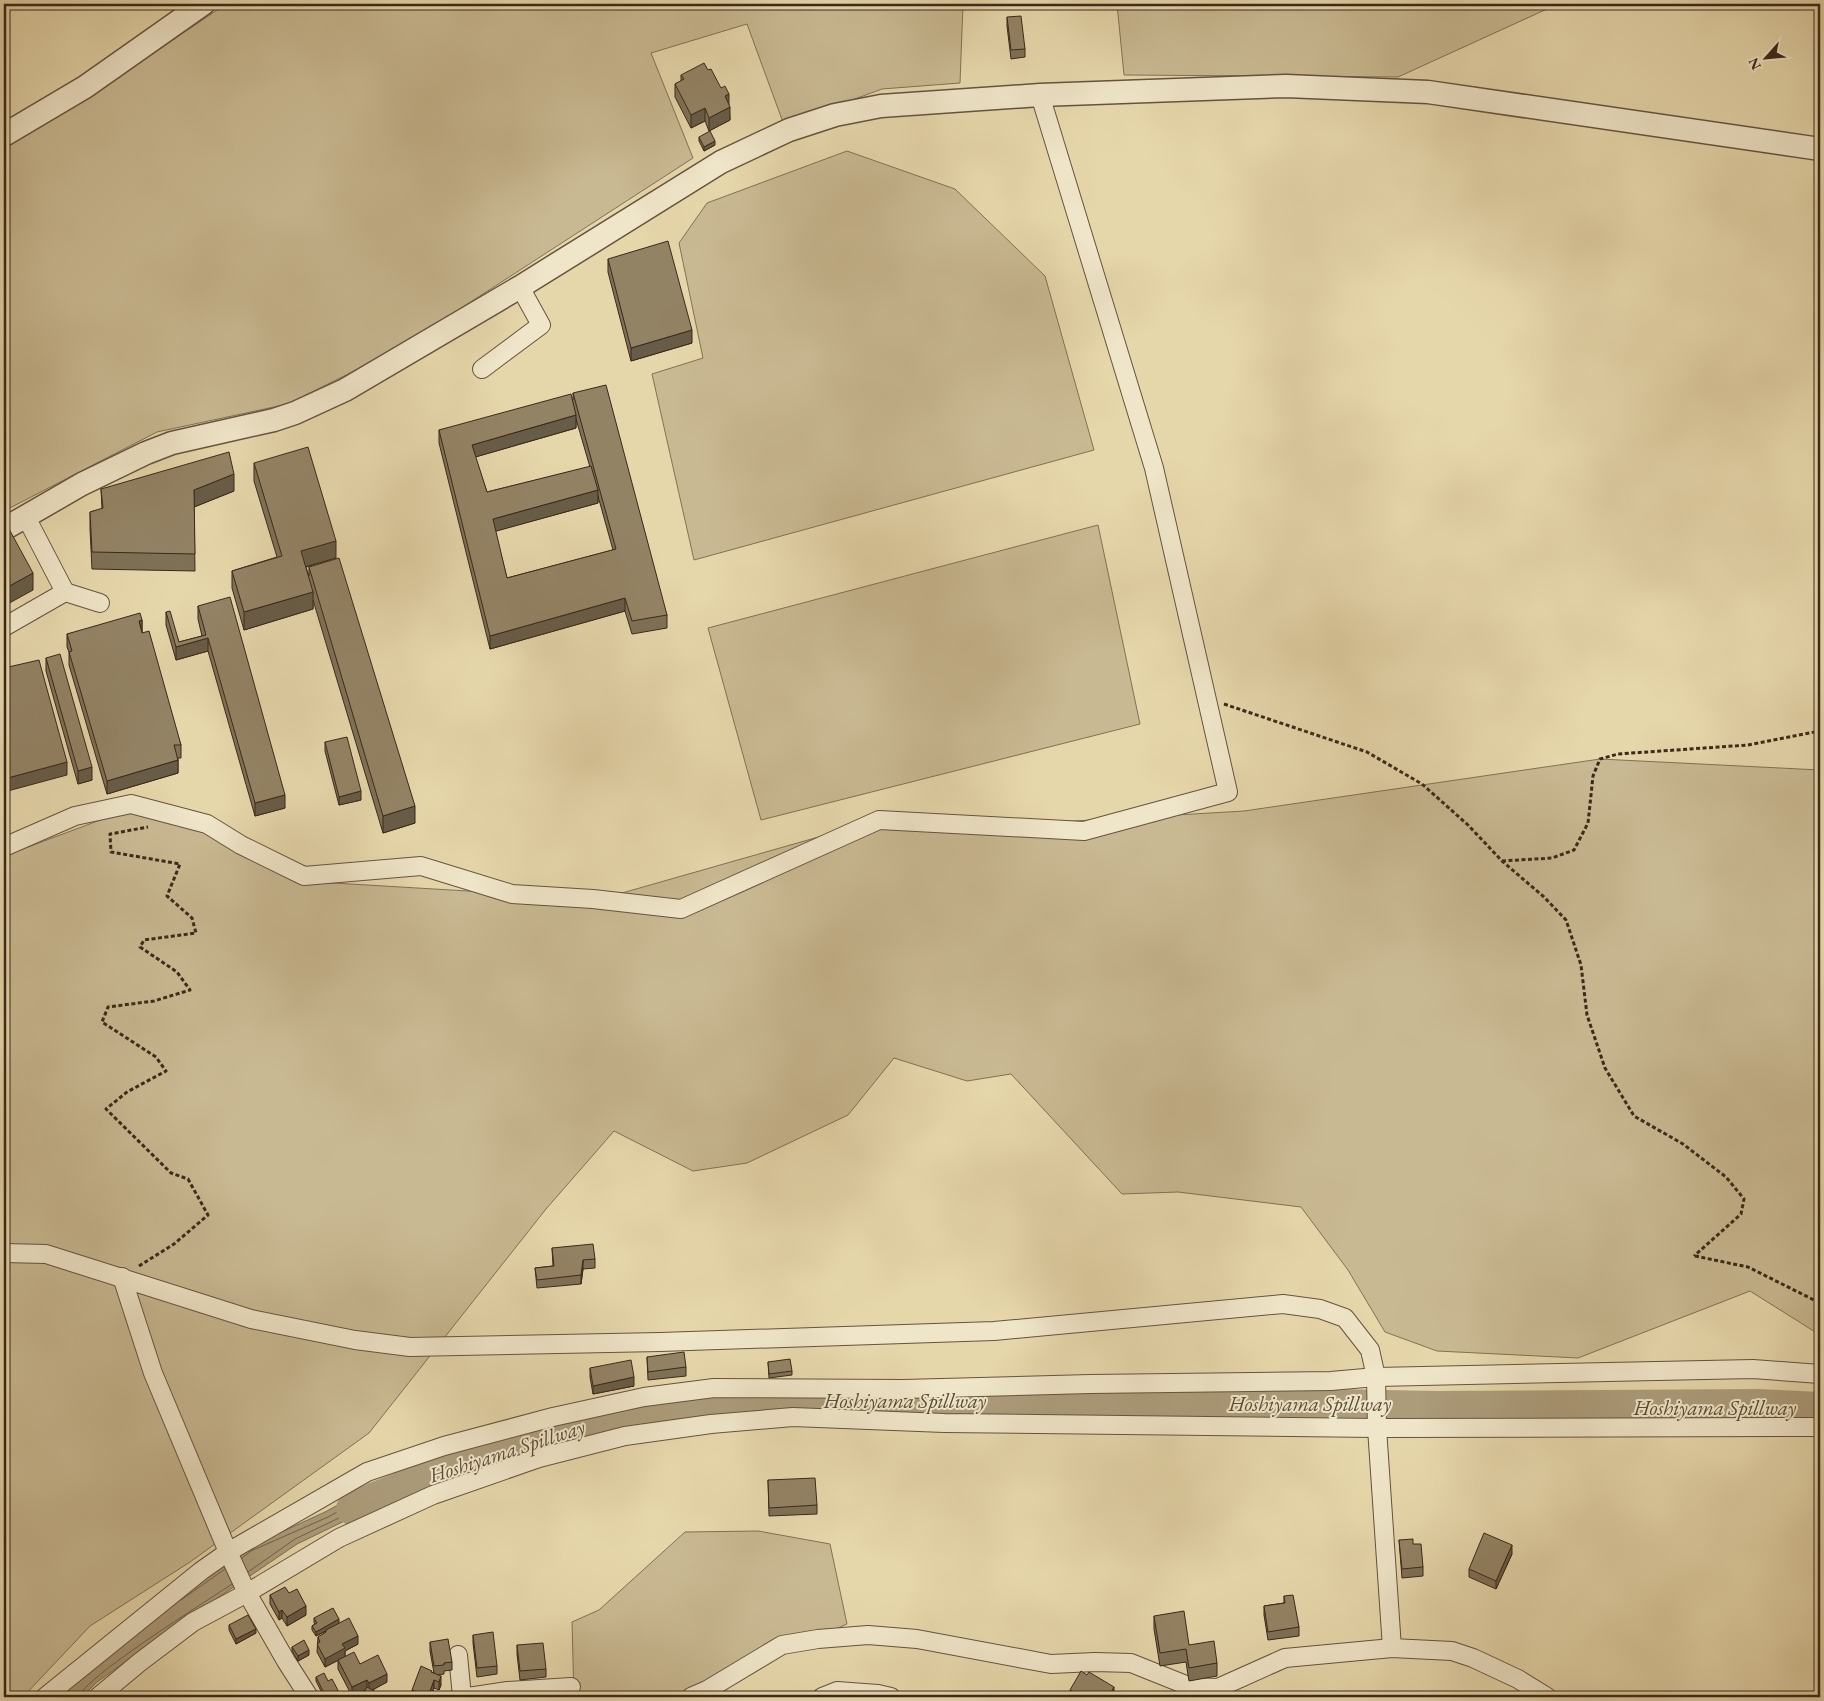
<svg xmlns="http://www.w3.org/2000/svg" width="1824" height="1701" viewBox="0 0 1824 1701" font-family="'EB Garamond',serif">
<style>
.green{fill:#c9b992;stroke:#827156}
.water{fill:#ac9c7a;stroke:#7e6e54}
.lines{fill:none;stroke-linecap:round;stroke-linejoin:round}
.shore{stroke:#73624a;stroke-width:1}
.river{stroke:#ac9c7a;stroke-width:32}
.minor-casing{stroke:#65543e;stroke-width:20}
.tertiary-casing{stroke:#65543e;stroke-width:25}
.path{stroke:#3a291a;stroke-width:3;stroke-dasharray:4 2.5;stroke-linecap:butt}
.minor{stroke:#efe5c8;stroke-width:18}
.tertiary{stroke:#efe5c8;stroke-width:22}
.wall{fill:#7e7157;stroke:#3a291a;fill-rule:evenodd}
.shaded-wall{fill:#675c47;stroke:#3a291a}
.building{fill:#938365;stroke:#3a291a}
.labels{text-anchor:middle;stroke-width:4;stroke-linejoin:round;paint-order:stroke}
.water-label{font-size:21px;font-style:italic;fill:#5c4c37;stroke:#efe5c8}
</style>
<rect width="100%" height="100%" fill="#e6d7ab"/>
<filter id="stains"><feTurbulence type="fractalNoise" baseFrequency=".004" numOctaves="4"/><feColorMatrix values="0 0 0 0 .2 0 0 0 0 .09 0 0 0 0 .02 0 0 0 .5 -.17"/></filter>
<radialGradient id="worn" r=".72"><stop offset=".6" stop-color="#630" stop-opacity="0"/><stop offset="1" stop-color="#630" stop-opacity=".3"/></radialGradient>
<!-- green -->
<g class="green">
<path d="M226,4H963L960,83L882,89L784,125L747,24L651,53L693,158L398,349L288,404L157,432L4,511V234L8,233L4,224V146L133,67Z"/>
<path d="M1117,4H1558L1398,77L1124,75Z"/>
<path d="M847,151L955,189L1045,276L1094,450L694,560L652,374L703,358L679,243L707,203Z"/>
<path d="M1098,525L1140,724L761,820L708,628Z"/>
<path d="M1600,759L1820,770V1335L1750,1291L1578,1358L1437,1351L1385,1332L1348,1270L1301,1207L1178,1192L1122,1194L1011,1074L967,1081L894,1058L848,1115L747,1163L693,1171L614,1131L546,1209L369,1433L190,1562L90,1626L23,1697H4V856L127,810L189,819L300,881L601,899L892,816L938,829L1244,811Z"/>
<path d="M758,1531L830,1544L847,1624L736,1672L695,1697H574L572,1622L599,1610L685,1532Z"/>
</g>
<!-- water -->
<path class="water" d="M397,1473L390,1499L297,1544L163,1635L97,1682L82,1697H52L175,1598L249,1547L325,1512Z"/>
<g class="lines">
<!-- shore -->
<g class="shore">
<path d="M242,1558L251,1551L328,1517L384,1486L388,1487L385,1496L295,1539L248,1572"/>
<path d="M181,1600L225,1569"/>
<path d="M79,1697C81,1679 210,1599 232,1584"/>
</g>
<!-- river -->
<path class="river" d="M352,1509L375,1498L507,1447L577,1426L653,1410L734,1400L893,1403L1085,1400L1437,1407L1757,1405L1820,1408"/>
<!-- minor casing -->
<g class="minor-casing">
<g id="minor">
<path d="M482,369L541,325L520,287"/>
<path d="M65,592L100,603"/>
<path d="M4,627L65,592L26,517"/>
<path d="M4,847L75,816L131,804L207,824L241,845L304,876L421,866L512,894L593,899L681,909L879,820L1084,831L1228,792L1154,468L1040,95"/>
<path d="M4,1253L46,1254L251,1319L355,1340L410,1347L660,1342L994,1331L1283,1304L1320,1309L1345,1318L1370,1350L1376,1377L1377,1428L1392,1648"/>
<path d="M122,1277L153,1373L228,1552L247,1593L286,1661L309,1697"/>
<path d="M458,1655L462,1697"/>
<path d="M508,1691L571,1687"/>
<path d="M45,1697L201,1571L228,1552L367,1472L444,1446L553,1417L644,1397L714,1388L903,1389L1090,1384L1331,1381L1376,1377L1753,1369L1820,1374"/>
<path d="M98,1697L140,1662L193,1622L247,1593L339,1538L433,1495L539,1458L625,1436L711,1424L793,1417L944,1423L1377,1428L1820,1427"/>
<path d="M468,1697L508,1691L509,1697"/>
<path d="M691,1697L707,1690L782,1645L818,1639L868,1635L917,1639L1051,1664L1095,1662L1131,1663L1191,1687L1218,1688L1285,1658L1392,1648L1452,1651L1473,1658L1518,1679L1547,1697"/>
<path d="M822,1697L837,1691L878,1694L891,1697"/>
</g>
</g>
<!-- tertiary casing -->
<g class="tertiary-casing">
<g id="tertiary">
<path d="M4,135L85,87L203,4"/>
<path d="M4,529L82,484L146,453L172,443L274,420L295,413L345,390L520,287L721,162L789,130L835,115L881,106L1040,95L1286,86L1428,92L1820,149"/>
</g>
</g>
<!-- path -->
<g class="path">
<path d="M1224,704L1367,752L1422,784L1468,825L1502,861L1544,897L1566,920L1581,965L1587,1015L1605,1068L1634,1116L1683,1144L1726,1177L1744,1199L1741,1214L1694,1256"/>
<path d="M1502,861L1552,858L1574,850L1588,823L1593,776L1600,759L1618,754L1748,745L1820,731"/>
<path d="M1695,1256L1748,1267L1820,1303"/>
<path d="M139,1266L174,1244L208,1215L188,1179L171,1173L106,1109L127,1092L166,1071L156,1057L102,1022L108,1007L154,1001L190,990L177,972L140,947L144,940L196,933L192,918L167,896L180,864L111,852L110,834L148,827"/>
</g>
<!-- minor -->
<use href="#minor" class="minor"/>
<!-- tertiary -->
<use href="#tertiary" class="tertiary"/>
</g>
<!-- wall -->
<g class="wall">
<path d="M1007,17L1025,49V57L1011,59L1007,26Z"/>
<path d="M681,75L729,105L730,120L709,131L705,121L691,128L675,97V84L681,81Z"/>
<path d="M699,137L715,145L704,151L699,141Z"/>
<path d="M608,259L692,343L631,361L608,272Z"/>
<path d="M573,393L667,615V628L632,634L625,611L490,649L439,443V430L573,400ZM576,419L590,467L487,492L475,457L576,428ZM598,496L613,550L507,578L495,531L598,503Z"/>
<path d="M254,463L336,558L306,567L309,576V567L415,823L383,833L313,600V609L244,630L232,588V571L277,557L254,481Z"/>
<path d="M101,489L234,491L194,507L195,571L92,569L90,529V512L102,509Z"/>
<path d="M198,606L285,808L255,816L208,651L176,660L166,625V612L179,642L202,636L198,619Z"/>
<path d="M142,620V633L181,745V758H178V773L107,794L69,665V652L67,647V634Z"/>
<path d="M46,658L92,780L78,784L46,671Z"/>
<path d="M325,742L361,800L339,805L325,751Z"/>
<path d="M552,1248L595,1259V1268L583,1269L581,1284L537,1288L535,1268L553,1266Z"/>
<path d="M647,1357L686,1367V1376L648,1380Z"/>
<path d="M768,1362L792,1371V1375L769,1378Z"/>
<path d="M590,1368L634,1386L593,1394L590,1377Z"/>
<path d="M768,1480L817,1505V1514L769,1516Z"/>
<path d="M1399,1540L1413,1544L1423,1567V1576L1402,1578Z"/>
<path d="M1512,1554L1496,1589L1469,1577V1569Z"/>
<path d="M289,1593L306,1615L287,1626L282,1618L279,1620L270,1604V1595Z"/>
<path d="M1284,1596L1299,1627V1636L1268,1640L1264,1615V1606L1284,1603Z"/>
<path d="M1154,1616L1189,1645L1217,1663V1676L1189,1681L1186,1662L1160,1666L1154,1629Z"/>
<path d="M314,1618L339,1623L358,1644L345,1651V1657L360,1664L387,1682L372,1690L366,1689L352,1696L338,1669V1660L325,1667L317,1652L318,1637L326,1633V1631L316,1636L312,1630V1626L315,1624L314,1623Z"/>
<path d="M229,1625L256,1633L236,1644L229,1630Z"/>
<path d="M473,1635L497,1666V1674L477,1677L473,1643Z"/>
<path d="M430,1642L452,1662V1670L444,1671V1674L438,1675L441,1685L439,1690L434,1688L431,1697H412V1690L432,1672L434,1673L430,1651Z"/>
<path d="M517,1645L546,1669V1677L520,1680L517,1654Z"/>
<path d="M292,1647L309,1655L298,1661L292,1651Z"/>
<path d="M316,1677L328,1681L341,1697H324L316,1681Z"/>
<path d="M1070,1690L1114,1696L1113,1697H1070Z"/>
</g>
<!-- shaded-wall -->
<g class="shaded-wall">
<path d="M729,94V107L725,96Z"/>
<path d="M730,107V120L709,131V118Z"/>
<path d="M705,108V121L691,128V115Z"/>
<path d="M715,141V145L704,151V147Z"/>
<path d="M692,330V343L631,361V348Z"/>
<path d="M576,415V428L472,458V445Z"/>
<path d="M234,474V491L194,507V490Z"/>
<path d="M598,490V503L493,532V519Z"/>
<path d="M336,541V558L301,568V551Z"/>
<path d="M33,573V590L4,606V589Z"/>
<path d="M313,592V609L244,630V612Z"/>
<path d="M625,598V611L490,649V636Z"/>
<path d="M142,620V633L139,621Z"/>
<path d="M208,638V651L176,660V647Z"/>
<path d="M178,760V773L107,794V781Z"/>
<path d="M67,762V775L4,792V779Z"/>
<path d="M92,767V780L78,784V771Z"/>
<path d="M361,791V800L339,805V797Z"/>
<path d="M285,795V808L255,816V803Z"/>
<path d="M415,806V823L383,833V816Z"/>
<path d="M583,1260V1269L581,1284V1275Z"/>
<path d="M634,1377V1386L593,1394V1386Z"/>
<path d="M1512,1545V1554L1496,1589V1581Z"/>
<path d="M306,1606V1615L287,1626V1617Z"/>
<path d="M282,1610V1618L279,1620V1612Z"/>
<path d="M339,1619V1624L316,1636V1632Z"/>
<path d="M256,1629V1633L236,1644V1639Z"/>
<path d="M358,1636V1644L345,1651V1657L325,1667V1659L342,1644Z"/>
<path d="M309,1650V1655L298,1661V1656Z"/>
<path d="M387,1674V1682L369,1692V1683Z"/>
<path d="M441,1676V1685L439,1690V1682Z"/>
<path d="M367,1680V1689L352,1696V1687Z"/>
<path d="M434,1680V1688L431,1697H428Z"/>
<path d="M1114,1687V1696L1113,1697H1108Z"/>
</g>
<!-- building -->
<g class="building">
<path d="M1021,16L1025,49L1011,50L1007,17Z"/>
<path d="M704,63L708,70L711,69L721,88L725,86L729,94L725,96L730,107L709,118L705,108L691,115L675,84L684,79L681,75Z"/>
<path d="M710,131L715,141L704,147L699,137Z"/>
<path d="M668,241L692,330L631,348L608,259Z"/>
<path d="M606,385L667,615L632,621L625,598L490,636L439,430L571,394L576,415L472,445L487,492L591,466L598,490L493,519L507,578L616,549L573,393Z"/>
<path d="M308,447L336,541L301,551L313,592L244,612L232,571L282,556L254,463Z"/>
<path d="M229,452L234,474L194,490L195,554L92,552L90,512L103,508L101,489Z"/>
<path d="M9,529L33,573L4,589V532Z"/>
<path d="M339,558L415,806L383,816L309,567Z"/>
<path d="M230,597L285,795L255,803L208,638L176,647L166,612L170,611L179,642L206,635L198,606Z"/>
<path d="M140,613L142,620L139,621L142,633L149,631L181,745H174L178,760L107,781L69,652L72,651L67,634Z"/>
<path d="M60,654L92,767L78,771L46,658Z"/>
<path d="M39,660L67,762L4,779V668Z"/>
<path d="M347,737L361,791L339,797L325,742Z"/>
<path d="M593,1244L595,1259L583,1260L581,1275L537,1280L535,1268L554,1266L552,1248Z"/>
<path d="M684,1352L686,1367L648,1372L647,1357Z"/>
<path d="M790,1359L792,1371L769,1374L768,1362Z"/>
<path d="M631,1360L634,1377L593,1386L590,1368Z"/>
<path d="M815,1478L817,1505L769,1508L768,1480Z"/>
<path d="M1484,1533L1512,1545L1496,1581L1469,1569Z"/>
<path d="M1413,1539V1544H1421L1423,1567L1402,1569L1399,1540Z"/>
<path d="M285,1587L289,1593L297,1589L306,1606L287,1617L282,1610L279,1612L270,1595Z"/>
<path d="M1293,1595L1299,1627L1268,1632L1264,1606L1285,1603L1284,1596Z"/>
<path d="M333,1608L339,1619L316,1632L312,1626L317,1623L314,1618Z"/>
<path d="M1184,1611L1189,1645L1214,1641L1217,1663L1189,1668L1186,1649L1160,1653L1154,1616Z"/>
<path d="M248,1615L256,1629L236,1639L229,1625Z"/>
<path d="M349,1618L358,1636L342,1644L345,1648L325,1659L317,1644L320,1642L318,1637L326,1632V1630Z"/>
<path d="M493,1632L497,1666L477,1668L473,1635Z"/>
<path d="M448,1639L452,1662L444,1663V1665L434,1666L430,1642Z"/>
<path d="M304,1640L309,1650L298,1656L292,1647Z"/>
<path d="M543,1643L546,1669L520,1671L517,1645Z"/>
<path d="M354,1652L360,1664L378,1655L387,1674L369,1683L367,1680L352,1687L338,1660Z"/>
<path d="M421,1666L432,1671L431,1672L441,1676L439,1682L434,1680L428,1697H422L423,1694L412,1690Z"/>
<path d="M1081,1671L1087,1675L1089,1672L1114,1687L1108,1697H1091L1087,1695L1086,1697H1081L1070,1690Z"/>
<path d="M324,1673L328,1681L332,1679L341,1696L337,1697H326L316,1677Z"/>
<path d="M367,1687L385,1697H361Z"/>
<path d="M559,1694L560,1697H545Z"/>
<path d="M499,1695V1697H475Z"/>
</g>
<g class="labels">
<!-- water labels -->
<g class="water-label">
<text x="905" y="1408">Hoshiyama Spillway</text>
<text x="1310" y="1411">Hoshiyama Spillway</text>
<text x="1715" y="1415">Hoshiyama Spillway</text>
<text transform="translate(507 1451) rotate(-18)" y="7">Hoshiyama Spillway</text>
</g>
</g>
<!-- margin -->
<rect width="1824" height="1701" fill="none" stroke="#e6d7ab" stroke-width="20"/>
<rect x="5" y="5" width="1814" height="1691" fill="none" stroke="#3a291a" stroke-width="2.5"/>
<rect x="10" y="10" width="1804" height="1681" fill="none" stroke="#3a291a"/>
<!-- north arrow -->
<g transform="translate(1766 58) rotate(243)" stroke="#efe5c8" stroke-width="4" paint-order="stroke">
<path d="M0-4L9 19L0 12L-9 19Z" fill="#3a291a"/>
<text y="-8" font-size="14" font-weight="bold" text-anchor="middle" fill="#3a291a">N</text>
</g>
<rect width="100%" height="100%" filter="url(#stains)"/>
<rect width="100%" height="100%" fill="url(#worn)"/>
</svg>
